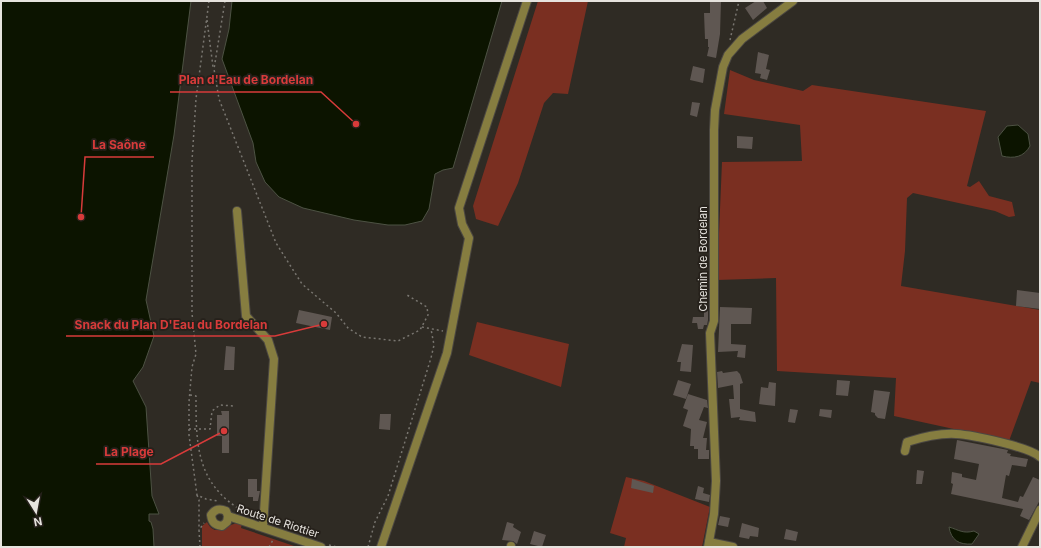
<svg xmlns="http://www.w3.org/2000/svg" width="1041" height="548" viewBox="0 0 1041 548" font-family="Inter,sans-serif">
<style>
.green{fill:#7a2f21}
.water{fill:#0c1400;stroke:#4d5243}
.building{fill:#5f5752}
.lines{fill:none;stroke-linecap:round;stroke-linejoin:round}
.minor-casing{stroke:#4c4842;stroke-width:10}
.path{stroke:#797670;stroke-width:1.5;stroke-dasharray:2 3;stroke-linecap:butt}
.minor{stroke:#867d40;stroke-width:8}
.labels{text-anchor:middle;stroke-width:3.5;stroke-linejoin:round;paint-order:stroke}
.street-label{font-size:11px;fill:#e6e3de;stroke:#26211b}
.leader{fill:none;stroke:#d83b3a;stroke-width:1.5}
.callout-dot{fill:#d83b3a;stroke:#26211b;stroke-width:1.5}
.callout-label{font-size:12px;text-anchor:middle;font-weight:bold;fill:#d83b3a;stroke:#26211b;stroke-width:3.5;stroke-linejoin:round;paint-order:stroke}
</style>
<rect width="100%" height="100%" fill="#2f2b24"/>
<!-- green -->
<g class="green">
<path d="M538,1H588L568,94L553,93L544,103L518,183L498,226L476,219L473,206Z"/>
<path d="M730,70L754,80L803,91L812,85L986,111L967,186L970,187L979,181L989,196L1012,202L1015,216L1009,217L995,211L913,193L907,198L905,251L901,286L1040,310V383L1031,381L1009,441L894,416L896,378L777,371L776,278L717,280L722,162L802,161L800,125L724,114Z"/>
<path d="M477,322L569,344L561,387L469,355Z"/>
<path d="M626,477L644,481L710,507L702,547H624L626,538L610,533Z"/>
<path d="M207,522C216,541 230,520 242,523L241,528L297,547H202V526Z"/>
</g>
<!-- water -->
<g class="water">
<path d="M1,1H191L174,135L146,300L154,336L143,367L133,381L146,407L152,496L159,514H149V521L151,522L153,529L154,547H1Z"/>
<path d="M232,1H502L453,168L443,170L435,174L429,209L422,221L405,225H388L354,220L303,208L279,197L265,182L256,162L253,143L222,59L229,29Z"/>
<path d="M1018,125L1028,134L1030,146C1024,157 1014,159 1002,156L998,137L1007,126Z"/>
<path d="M949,527C959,530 963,534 974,531L979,534L972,544C959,545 951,540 949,527Z"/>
</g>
<!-- building -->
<g class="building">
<path d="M710,1H721L720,34L716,58L707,56L709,47H708V39H705L704,13H710Z"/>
<path d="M756,1H763L767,8L753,20L745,8Z"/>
<path d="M758,52L769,55L766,69L770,70L767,80L760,78L761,74L755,73Z"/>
<path d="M693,66L705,69L703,83L690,80Z"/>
<path d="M692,102L700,103L697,117L690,115Z"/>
<path d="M737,136L753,137L752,149L737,148Z"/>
<path d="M1017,290L1040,293V309L1016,306Z"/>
<path d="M704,294H708V320L707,325H704L703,329H698L697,323H692L693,317H704Z"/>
<path d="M720,307L752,308L751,324H731V344L746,345L745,358L737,357L738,351L718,352Z"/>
<path d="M299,310L332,317L330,330L296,323Z"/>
<path d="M682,344L693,345L691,372L680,371L681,362H677Z"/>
<path d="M226,346L235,347L234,370H224Z"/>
<path d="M722,371L723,373L737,371L740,374L743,383L740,384V409L755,412L756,422L739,420L740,417L731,418L729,399H734L733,385L718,388L717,372Z"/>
<path d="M678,380L691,384L686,399L673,395Z"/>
<path d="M837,380L850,381L848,396L836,395Z"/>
<path d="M769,382L776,383L775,406L759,404L761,387L768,388Z"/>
<path d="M874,390L890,392L885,419L878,418L875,415V413L871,412Z"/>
<path d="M688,394L707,400L708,408L704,407L699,420L707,422L703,438H707L706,450H709V459H698V449H694V446H690L691,429L683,426L688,410L683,408Z"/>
<path d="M790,409L798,410L795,423L788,422Z"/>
<path d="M820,409L832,410L831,418L819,416Z"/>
<path d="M221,411H229V453H222V436H217V415H222Z"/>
<path d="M380,414H391L390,430L379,429Z"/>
<path d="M957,440L1008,450L1007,453L1011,454L1010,456L1028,459L1026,467L1012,465L1009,476L1006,475L1002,498L1018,502L1020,496L1023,497L1033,477L1040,480V500L1029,520L1020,516L1023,509L951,494L953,484L951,483L952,472L962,474V477L976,480L979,464L954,459Z"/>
<path d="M917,470L924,471L922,484H916Z"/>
<path d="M248,479H257V491H260L258,501H253V497H248Z"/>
<path d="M632,479L654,486L653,493L631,488Z"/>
<path d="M698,486L704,488L703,493L710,495L709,502L695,499Z"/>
<path d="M720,516L730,518L728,527L718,525Z"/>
<path d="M507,522L514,524L513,527L521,532L517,544L513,541L502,540Z"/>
<path d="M742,523L759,528L758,537L750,536L749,539L739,537Z"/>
<path d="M786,529L798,532L796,541L784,539Z"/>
<path d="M534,531L546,535L542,547L530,544Z"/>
</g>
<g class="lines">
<!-- minor casing -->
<g class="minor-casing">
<g id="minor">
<path d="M237,211L246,316L268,340L274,359L263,527"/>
<path d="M905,451L907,442C923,437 940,433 956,434C972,435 1030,447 1040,457"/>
<path d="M228,516L227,522L222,526C215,525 212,523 211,515C215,509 219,508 226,511L228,516L321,547"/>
<path d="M709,542L733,547"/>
<path d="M381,547L447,353L469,238L462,224L459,208L527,1"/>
<path d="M511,547V546"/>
<path d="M708,547L714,514L716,481L710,333L714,321V130L715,110L723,67L728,55L742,39L793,1"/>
<path d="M1022,547L1040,510"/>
</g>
</g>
<!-- path -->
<g class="path">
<path d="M209,1L196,99L192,161V313L196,354L192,367L189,402V435L197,495L206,499L218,501"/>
<path d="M225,1L214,69L219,99L276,243L302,284L336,313L348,328L362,337L398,341L420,330L428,315L427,307L407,295"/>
<path d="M207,20L213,67"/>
<path d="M730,40L739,1"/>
<path d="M422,327L443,331"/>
<path d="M190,395L196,396C196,445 196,484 244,512"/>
<path d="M189,429H210L212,411L220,405L233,406"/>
<path d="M197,495L199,500V530"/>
<path d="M329,545L337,547"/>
<path d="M200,547L199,530L204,523"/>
<path d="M269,547L273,540"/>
<path d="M368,547L375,522L388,496L431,358L434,345L431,329"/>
</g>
<!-- minor -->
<use href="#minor" class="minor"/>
</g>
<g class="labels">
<!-- street labels -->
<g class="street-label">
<text transform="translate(703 259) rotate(-90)" y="4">Chemin de Bordelan</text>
<text transform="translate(278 521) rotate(18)" y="4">Route de Riottier</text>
</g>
</g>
<!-- callouts -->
<path class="leader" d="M356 124L321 92H170M81 217L85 157H154M324 324L275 336H66M224 431L161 464H96"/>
<g class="callout-dot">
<circle cx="356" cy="124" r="4"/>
<circle cx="81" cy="217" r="4"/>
<circle cx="324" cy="324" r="4"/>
<circle cx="224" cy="431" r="4"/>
</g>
<g class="callout-label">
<text x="246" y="84">Plan d'Eau de Bordelan</text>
<text x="119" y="149">La Saône</text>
<text x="171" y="329">Snack du Plan D'Eau du Bordelan</text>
<text x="129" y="456">La Plage</text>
</g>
<!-- border -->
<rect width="1041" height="548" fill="none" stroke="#e6e3de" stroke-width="4"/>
<!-- north arrow -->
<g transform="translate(36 512) rotate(169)" stroke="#26211b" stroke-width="3" paint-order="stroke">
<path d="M0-3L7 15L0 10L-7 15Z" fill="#e6e3de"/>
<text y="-6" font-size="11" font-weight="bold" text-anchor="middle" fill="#e6e3de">N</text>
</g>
</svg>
